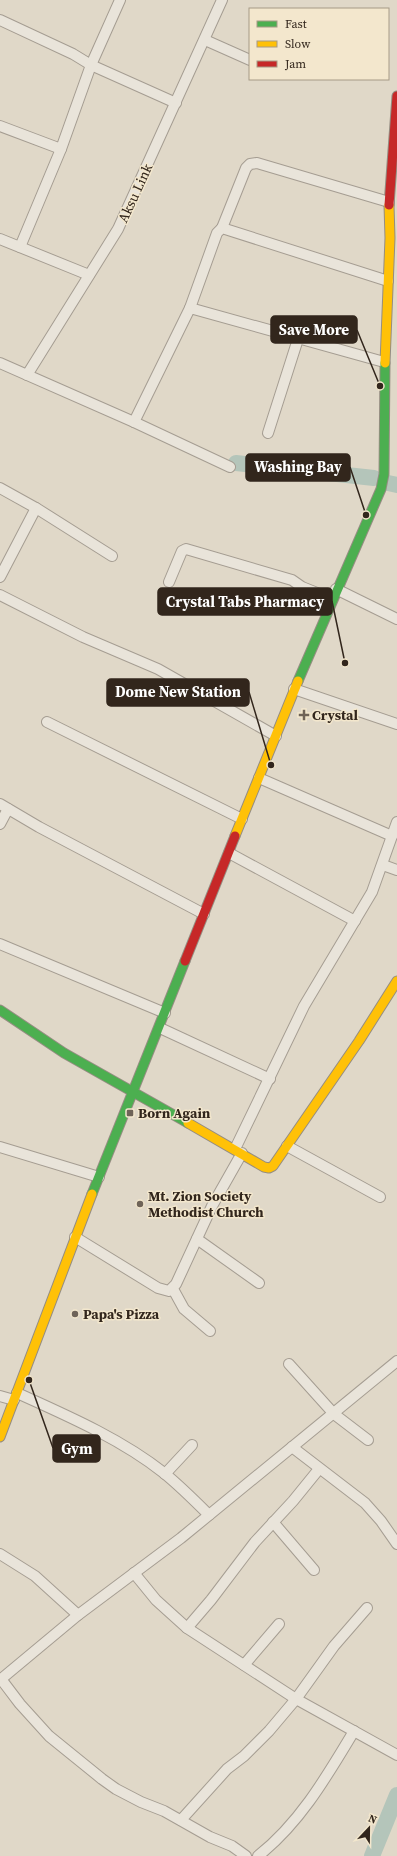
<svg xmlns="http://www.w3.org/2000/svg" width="397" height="1856" viewBox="0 0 397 1856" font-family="'Source Serif 4',serif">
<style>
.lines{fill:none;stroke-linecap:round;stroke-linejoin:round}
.river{stroke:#b4c5ba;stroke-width:16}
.street-casing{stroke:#a59d92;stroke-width:12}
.fast-casing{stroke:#958d82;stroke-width:11}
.slow-casing{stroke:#958d82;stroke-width:11}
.jam-casing{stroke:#958d82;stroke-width:11}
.street{stroke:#e9e4da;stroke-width:10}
.fast{stroke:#4caf50;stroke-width:9}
.slow{stroke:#ffc107;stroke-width:9}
.jam{stroke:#c62828;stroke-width:9}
.poi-dot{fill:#6f6458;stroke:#f3e7cd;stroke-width:1.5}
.labels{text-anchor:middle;stroke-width:3;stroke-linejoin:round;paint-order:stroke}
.street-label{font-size:14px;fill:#32261c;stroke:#f3e7cd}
.poi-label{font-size:14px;font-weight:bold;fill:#32261c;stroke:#f3e7cd;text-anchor:start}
.leader{fill:none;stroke:#32261c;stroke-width:1.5}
.callout-dot{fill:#32261c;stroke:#f3e7cd;stroke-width:1.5}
.callout{fill:#32261c;stroke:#32261c;stroke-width:1.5}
.callout-label{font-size:15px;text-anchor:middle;font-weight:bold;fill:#fff}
</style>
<rect width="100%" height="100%" fill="#e0d8c8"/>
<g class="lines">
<!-- river -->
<g class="river">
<path d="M236,463L374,478"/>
<path d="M388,483L397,485"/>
<path d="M372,1856L397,1795"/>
</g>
<!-- street casing -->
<g class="street-casing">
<g id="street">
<path d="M0,20L73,54L91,65L176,103"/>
<path d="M205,40L250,60"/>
<path d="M0,126L61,149"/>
<path d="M222,228L246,168L250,164L257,163L389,202"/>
<path d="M0,239L89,275"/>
<path d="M20,247L61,149L91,65L120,0"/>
<path d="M190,308L217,233L222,228L388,281"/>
<path d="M0,363L134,422L230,467"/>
<path d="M27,375L118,229L222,0"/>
<path d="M134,422L190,308L384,362"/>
<path d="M268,433L298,339"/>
<path d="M0,488L36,508L0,577"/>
<path d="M36,508L112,556"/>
<path d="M169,582L182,551L186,549L292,580L302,587L332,599"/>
<path d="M336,589L397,619"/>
<path d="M0,595L83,637L158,669L276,736"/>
<path d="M294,689L397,724"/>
<path d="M47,722L242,819"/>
<path d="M259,778L392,836"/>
<path d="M0,804L39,827L204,914"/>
<path d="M0,824L8,809"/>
<path d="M229,853L355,921"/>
<path d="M383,865L397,870"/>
<path d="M0,944L165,1013"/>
<path d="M160,1028L270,1079"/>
<path d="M287,1146L380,1197"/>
<path d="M0,1147L99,1177"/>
<path d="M235,1149L304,1006L372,892L397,822"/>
<path d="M75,1237L158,1288L169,1291L176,1284L212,1206L242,1153"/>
<path d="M197,1239L259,1283"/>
<path d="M173,1289L184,1309L210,1331"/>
<path d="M289,1364L334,1414L368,1440"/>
<path d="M17,1393C68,1416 121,1439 164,1473C180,1486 195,1501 209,1515"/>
<path d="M0,1396L14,1400"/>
<path d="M292,1447L365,1503L381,1521L397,1544"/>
<path d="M165,1474L192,1445"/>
<path d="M273,1522L314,1570"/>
<path d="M0,1554L35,1576L78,1615"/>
<path d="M134,1573L156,1600L187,1628L296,1699L397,1755"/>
<path d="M187,1628L211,1600L255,1542L293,1501L319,1469"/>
<path d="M244,1665L279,1624"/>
<path d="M1,1679L20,1704L49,1736L102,1779L116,1789L141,1802L164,1811L210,1837L232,1846L246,1856"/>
<path d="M0,1680L78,1615L181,1538L397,1361"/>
<path d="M181,1820L227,1769L244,1756L269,1731L296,1699L334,1646L367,1608"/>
<path d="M258,1856C300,1823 327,1776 354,1731"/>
</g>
</g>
<!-- fast casing -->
<g class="fast-casing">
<g id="fast">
<path d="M298,681L381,489L384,474L385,363"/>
<path d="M0,1010L64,1053L188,1123"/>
<path d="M92,1194L185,961"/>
</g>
</g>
<!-- slow casing -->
<g class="slow-casing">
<g id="slow">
<path d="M385,363L390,238L389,205"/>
<path d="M235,836L298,681"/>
<path d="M188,1123L264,1167L269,1168L273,1166L359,1041L397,981"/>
<path d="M0,1437L92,1194"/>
</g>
</g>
<!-- jam casing -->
<g class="jam-casing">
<g id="jam">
<path d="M389,205L397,96"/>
<path d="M185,961L235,836"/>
</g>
</g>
<!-- street -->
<use href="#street" class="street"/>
<!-- fast -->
<use href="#fast" class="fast"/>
<!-- slow -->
<use href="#slow" class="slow"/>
<!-- jam -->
<use href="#jam" class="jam"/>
</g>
<!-- markers -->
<g class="poi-dot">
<path d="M302 709h4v4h4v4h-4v4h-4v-4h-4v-4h4z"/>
<rect x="126" y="1109" width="8" height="8" rx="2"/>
<circle cx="140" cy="1204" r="4"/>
<circle cx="75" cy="1314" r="4"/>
</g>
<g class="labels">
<!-- street labels -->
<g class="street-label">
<text transform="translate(135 193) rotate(-65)" y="5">Aksu Link</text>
</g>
<!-- poi labels -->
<g class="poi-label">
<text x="312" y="720">Crystal</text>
<text x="138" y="1118">Born Again</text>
<text x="148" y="1201">Mt. Zion Society<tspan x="148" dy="16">Methodist Church</tspan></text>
<text x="83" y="1319">Papa's Pizza</text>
</g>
</g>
<!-- callouts -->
<path class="leader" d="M380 386L357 330M366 515L350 467M345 663L332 601M271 765L249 692M29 1380L53 1448"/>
<g class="callout-dot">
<circle cx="380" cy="386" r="4"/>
<circle cx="366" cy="515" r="4"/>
<circle cx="345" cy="663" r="4"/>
<circle cx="271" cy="765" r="4"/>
<circle cx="29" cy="1380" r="4"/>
</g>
<g class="callout">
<rect x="271" y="316" width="86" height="27" rx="4"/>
<rect x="246" y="454" width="104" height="27" rx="4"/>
<rect x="158" y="588" width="174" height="27" rx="4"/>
<rect x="107" y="679" width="142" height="27" rx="4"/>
<rect x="53" y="1435" width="47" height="27" rx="4"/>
</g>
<g class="callout-label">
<text x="314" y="335">Save More</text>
<text x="298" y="472">Washing Bay</text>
<text x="245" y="607">Crystal Tabs Pharmacy</text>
<text x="178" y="697">Dome New Station</text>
<text x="77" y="1454">Gym</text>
</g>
<!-- legend -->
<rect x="249" y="8" width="140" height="72" fill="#f3e7cd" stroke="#a69a86"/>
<rect x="257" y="21" width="20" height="6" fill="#4caf50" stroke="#a69a86"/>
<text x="285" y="28" font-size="12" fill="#32261c">Fast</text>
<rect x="257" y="41" width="20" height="6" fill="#ffc107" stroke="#a69a86"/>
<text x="285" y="48" font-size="12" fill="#32261c">Slow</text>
<rect x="257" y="61" width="20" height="6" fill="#c62828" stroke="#a69a86"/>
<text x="285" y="68" font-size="12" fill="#32261c">Jam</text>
<!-- north arrow -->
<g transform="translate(369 1828) rotate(22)" stroke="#f3e7cd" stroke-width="3" paint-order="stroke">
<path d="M0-3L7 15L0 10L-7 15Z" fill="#32261c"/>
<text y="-6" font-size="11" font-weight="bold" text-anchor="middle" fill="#32261c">N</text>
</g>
</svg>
